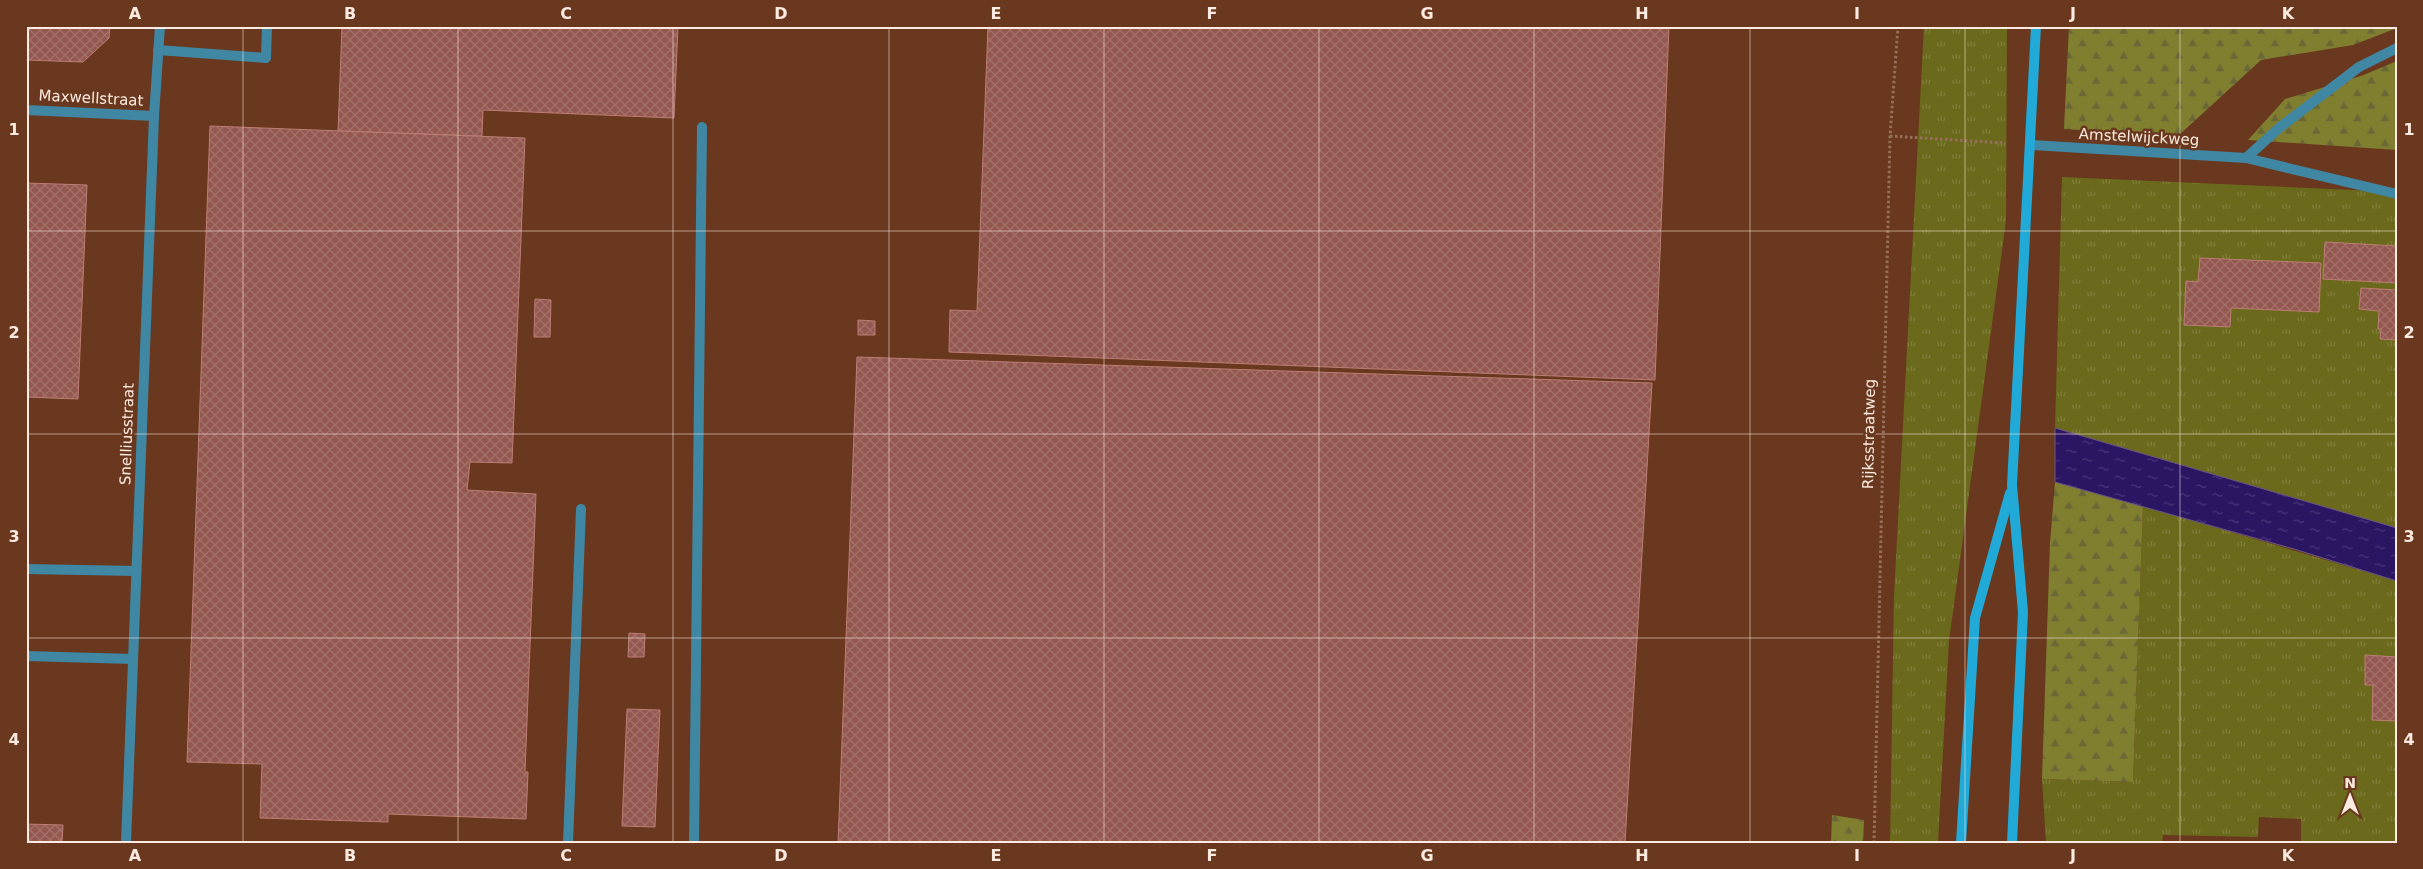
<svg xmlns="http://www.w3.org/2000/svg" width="2423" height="869" viewBox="0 0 2423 869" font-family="'DejaVu Sans',sans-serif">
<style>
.grass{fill:url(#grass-tufts)}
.forest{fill:url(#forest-firs)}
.water{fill:url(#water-ripples);stroke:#6a568a}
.building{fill:url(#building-cross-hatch);stroke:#bd7e76}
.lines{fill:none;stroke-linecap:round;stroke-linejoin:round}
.path{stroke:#97705b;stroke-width:3;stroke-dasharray:2.5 2.5;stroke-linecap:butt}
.lane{stroke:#4087a4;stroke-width:10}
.street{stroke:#4087a4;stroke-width:10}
.secondary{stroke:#21a9d8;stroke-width:10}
.grid{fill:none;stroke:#fdebe1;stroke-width:1;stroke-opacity:0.55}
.labels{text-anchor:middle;stroke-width:5;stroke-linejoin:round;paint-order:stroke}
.street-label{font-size:15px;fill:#fdebe1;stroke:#69381e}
.neatline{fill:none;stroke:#fdebe1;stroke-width:2}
.grid-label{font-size:16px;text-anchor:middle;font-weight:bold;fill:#fdebe1}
</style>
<defs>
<pattern id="grass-tufts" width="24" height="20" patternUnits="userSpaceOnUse" patternTransform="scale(1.25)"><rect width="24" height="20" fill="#6b691b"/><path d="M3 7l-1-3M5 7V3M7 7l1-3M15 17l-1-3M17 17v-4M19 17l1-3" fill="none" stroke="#817f3c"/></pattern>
<pattern id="forest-firs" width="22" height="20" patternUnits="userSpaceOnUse" patternTransform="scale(1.25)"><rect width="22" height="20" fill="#807e2f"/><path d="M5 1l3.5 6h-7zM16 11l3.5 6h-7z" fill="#6b6837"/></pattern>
<pattern id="water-ripples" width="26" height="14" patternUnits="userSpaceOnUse" patternTransform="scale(1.25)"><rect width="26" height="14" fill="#2b1664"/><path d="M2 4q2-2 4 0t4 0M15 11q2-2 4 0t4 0" fill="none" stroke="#4b387a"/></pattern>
<pattern id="building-cross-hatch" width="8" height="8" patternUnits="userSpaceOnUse" patternTransform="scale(1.25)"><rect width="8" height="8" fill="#945851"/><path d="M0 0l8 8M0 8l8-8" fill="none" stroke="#a4706a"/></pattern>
</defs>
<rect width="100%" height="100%" fill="#69381e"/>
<!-- grass -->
<g class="grass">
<path d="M1924,26H2007L2006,221L1949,641L1938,843H1890L1894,596Z"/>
<path d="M2062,177L2397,192V528L2055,428Z"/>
<path d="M2143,506L2397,581V843H2301V819L2259,817L2258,837L2163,835L2162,843H2046L2042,779L2133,782Z"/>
</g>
<!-- forest -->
<g class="forest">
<path d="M2069,26H2397V28L2353,45L2261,60L2178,136L2064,129Z"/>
<path d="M2397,61V150L2248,140L2285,99L2361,76Z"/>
<path d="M2055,482L2143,506L2133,782L2042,779L2050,543Z"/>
<path d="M1832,815L1864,820L1863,843H1831Z"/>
</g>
<!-- water -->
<path class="water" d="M2055,428L2397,528V581L2294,549L2055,482Z"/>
<!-- building -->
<g class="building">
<path d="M26,26H110L109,38L83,62L26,60Z"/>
<path d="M342,26H678L674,118L483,110L482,136L338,131Z"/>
<path d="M988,26H1669L1655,380L949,352L950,310L977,311Z"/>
<path d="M210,126L525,138L512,463L470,462L467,490L536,494L525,772H528L526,819L388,814V822L260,818L262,764L187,762Z"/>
<path d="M26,183L87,185L78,399L26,397Z"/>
<path d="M2325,242L2397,246V283L2323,279Z"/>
<path d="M2200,258L2321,263L2319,312L2231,308L2230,327L2184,325L2186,281L2198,282Z"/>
<path d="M2361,288L2397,290V340L2380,339L2381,329H2378L2379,311L2359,309Z"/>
<path d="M535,299L551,300L550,337H534Z"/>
<path d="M858,320L875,321V335H858Z"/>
<path d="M857,357L1652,383L1625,843H838Z"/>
<path d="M629,633L645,634L644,657H628Z"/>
<path d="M2365,655L2397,657V721L2372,720L2373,685H2365Z"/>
<path d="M627,709L660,710L655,827L622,826Z"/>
<path d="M26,824L63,825L62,843H26Z"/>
</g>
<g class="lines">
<!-- path -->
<g class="path">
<path d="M1890,136L2004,143"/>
<path d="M1874,843L1890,136L1898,26"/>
</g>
<!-- lane -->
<g class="lane">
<path d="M158,50L266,58L267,26"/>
<path d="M2031,145L2246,158L2397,194"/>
<path d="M2246,158L2279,128L2359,67L2397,48"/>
<path d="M568,843L581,509"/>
<path d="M694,843L702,127"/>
</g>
<!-- street -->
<g class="street">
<path d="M26,110L154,116"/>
<path d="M26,569L136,571"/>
<path d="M26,656L133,659"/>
<path d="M126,843L154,116L160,26"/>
</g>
<!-- secondary -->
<g class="secondary">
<path d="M1961,843L1975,618L2010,493"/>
<path d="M2012,843L2023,612L2012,485L2036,26"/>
</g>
</g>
<!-- grid -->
<path class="grid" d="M243,26V843M458,26V843M673,26V843M889,26V843M1104,26V843M1319,26V843M1534,26V843M1750,26V843M1965,26V843M2180,26V843M26,231H2397M26,434H2397M26,638H2397"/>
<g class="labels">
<!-- street labels -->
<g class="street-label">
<text transform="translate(91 98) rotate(3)" y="5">Maxwellstraat</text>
<text transform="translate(2139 137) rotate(3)" y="5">Amstelwijckweg</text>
<text transform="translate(127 434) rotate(-88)" y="5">Snelliusstraat</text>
<text transform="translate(1869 434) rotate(-89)" y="5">Rijksstraatweg</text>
</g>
</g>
<!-- border -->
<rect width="2423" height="869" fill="none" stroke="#69381e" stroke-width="55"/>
<!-- north arrow -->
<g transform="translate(2350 796)" stroke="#69381e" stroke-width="4" paint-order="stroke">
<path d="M0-4L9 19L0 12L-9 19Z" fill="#fdebe1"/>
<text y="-8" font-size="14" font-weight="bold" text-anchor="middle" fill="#fdebe1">N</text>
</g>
<rect x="28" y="28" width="2368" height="814" class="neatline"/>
<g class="grid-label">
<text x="135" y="19">A</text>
<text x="350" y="19">B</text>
<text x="566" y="19">C</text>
<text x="781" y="19">D</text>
<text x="996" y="19">E</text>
<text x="1212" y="19">F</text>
<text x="1427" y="19">G</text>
<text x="1642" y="19">H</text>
<text x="1857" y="19">I</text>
<text x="2073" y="19">J</text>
<text x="2288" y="19">K</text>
<text x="14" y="135">1</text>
<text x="2409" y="135">1</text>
<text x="14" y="338">2</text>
<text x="2409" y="338">2</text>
<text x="14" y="542">3</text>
<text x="2409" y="542">3</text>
<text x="14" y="745">4</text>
<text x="2409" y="745">4</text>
<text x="135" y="861">A</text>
<text x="350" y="861">B</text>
<text x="566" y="861">C</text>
<text x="781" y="861">D</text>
<text x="996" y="861">E</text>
<text x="1212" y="861">F</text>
<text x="1427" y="861">G</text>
<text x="1642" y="861">H</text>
<text x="1857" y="861">I</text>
<text x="2073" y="861">J</text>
<text x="2288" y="861">K</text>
</g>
</svg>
